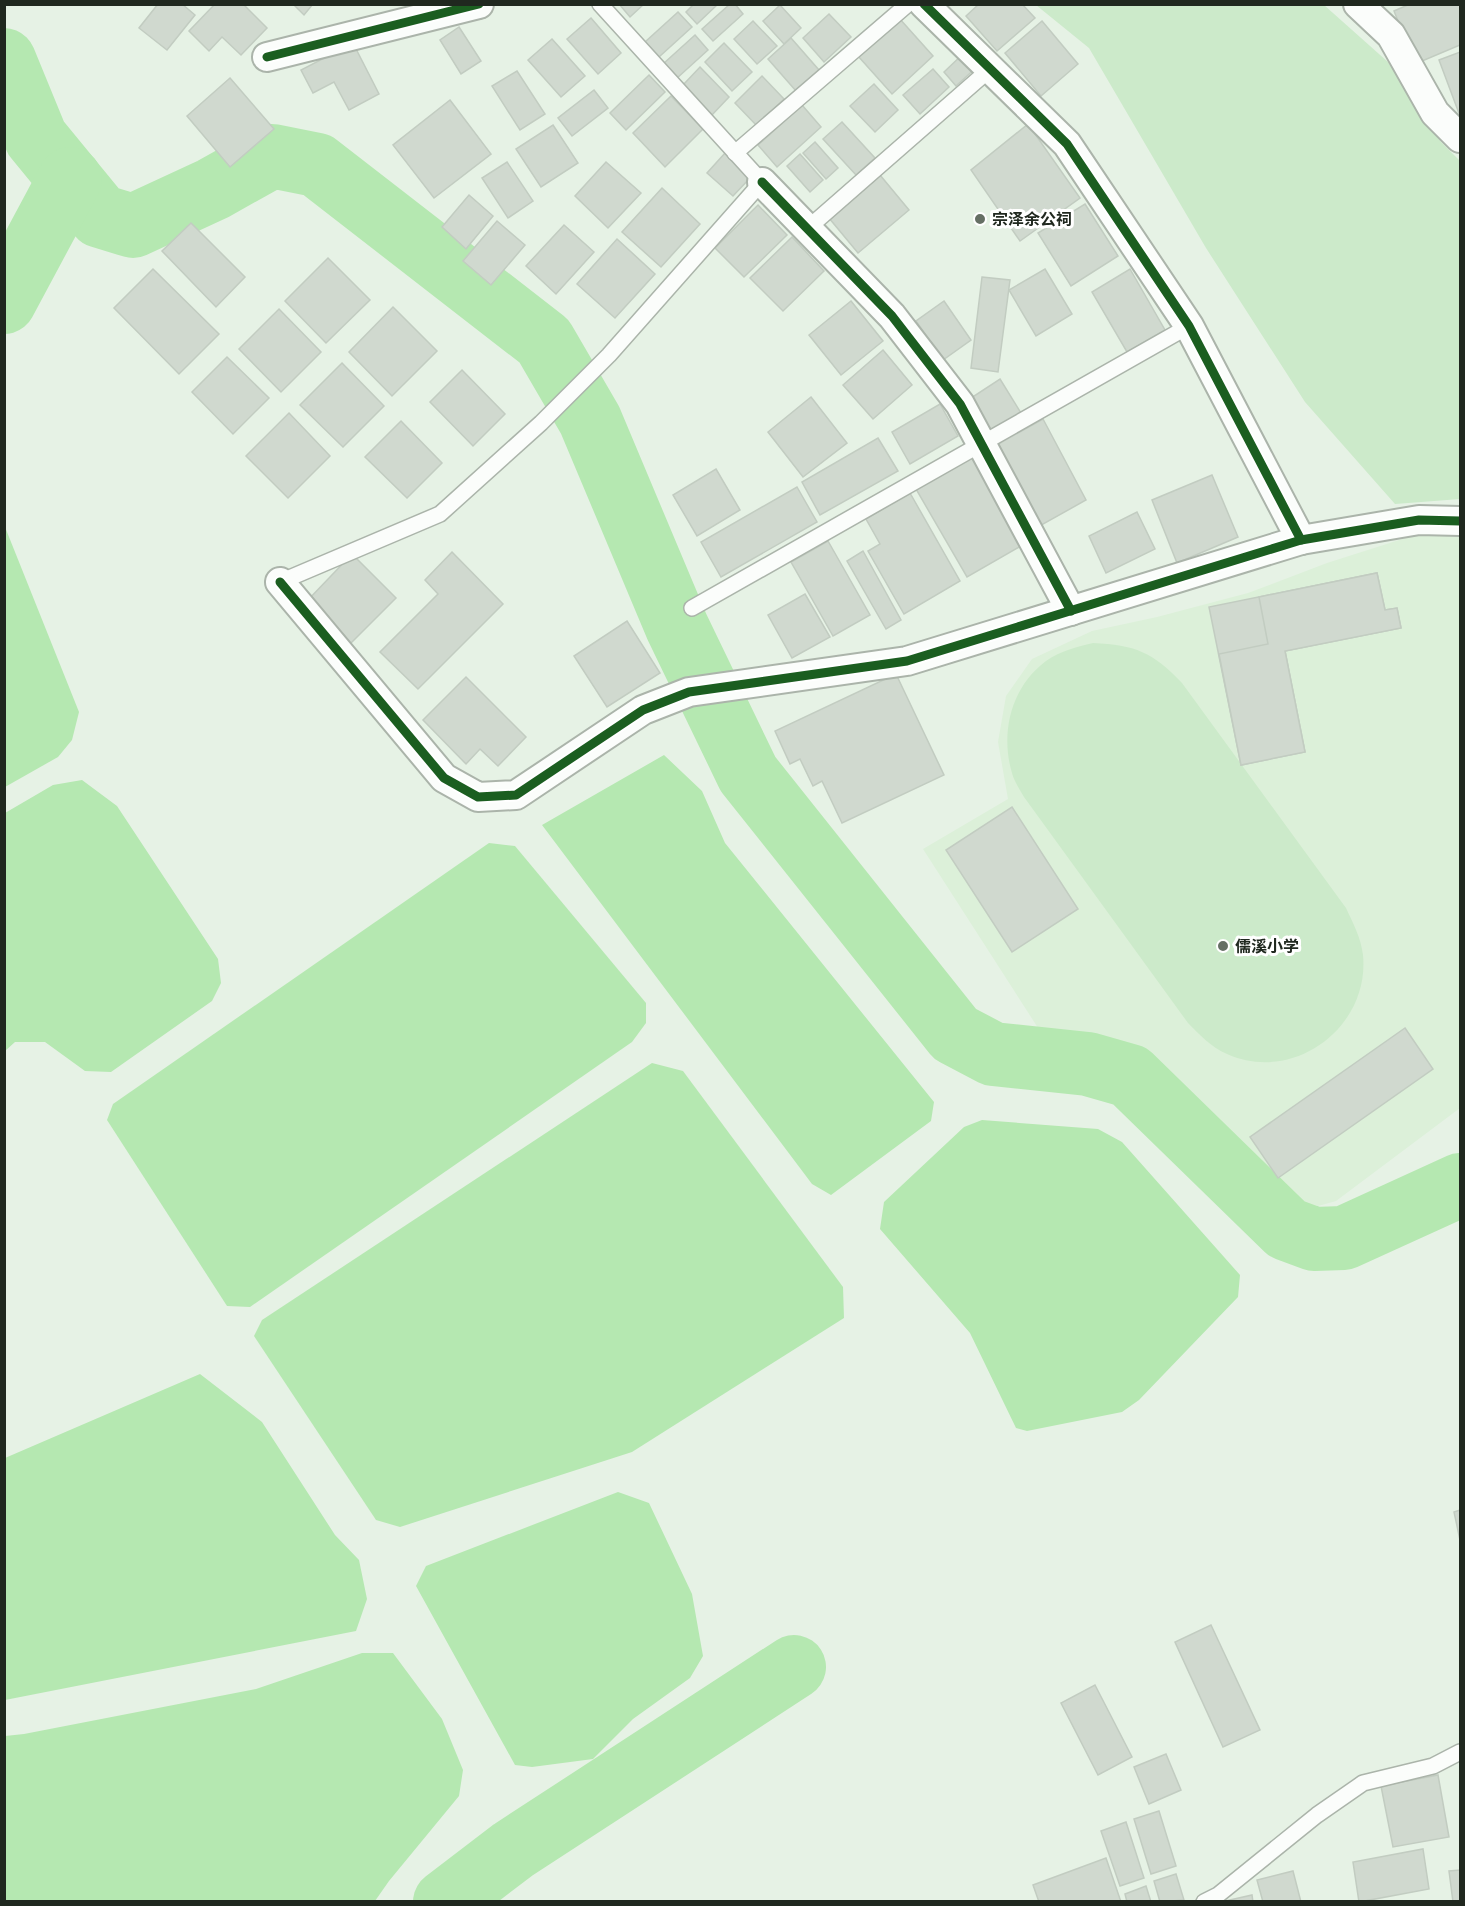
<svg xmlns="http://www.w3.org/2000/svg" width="1465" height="1906" viewBox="0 0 1465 1906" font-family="'Nunito Sans','Noto Sans SC',sans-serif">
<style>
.built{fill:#dcf0d9}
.green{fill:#cceaca}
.water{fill:#b5e8b1}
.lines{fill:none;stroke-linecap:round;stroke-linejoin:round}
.river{stroke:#b5e8b1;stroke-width:64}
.building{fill:#d0d9cf;stroke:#c2ccc1;stroke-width:1.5}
.service-casing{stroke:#abb4aa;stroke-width:18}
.minor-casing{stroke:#abb4aa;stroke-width:32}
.service{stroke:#fbfdfb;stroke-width:15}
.minor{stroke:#fbfdfb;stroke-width:28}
.cycleway-casing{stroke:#fff;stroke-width:13}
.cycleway{stroke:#1b5e20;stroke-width:9}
.poi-dot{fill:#656f64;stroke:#fff;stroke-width:2}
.labels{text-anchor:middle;stroke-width:6;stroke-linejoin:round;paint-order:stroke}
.poi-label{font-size:16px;font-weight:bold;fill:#20281f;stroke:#fff;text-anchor:start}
</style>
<rect width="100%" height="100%" fill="#e6f2e5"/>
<!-- built -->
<path class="built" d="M1418,534L1460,537V1108L1336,1201L1300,1211L1259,1190L1113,1044L1049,1045L923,849L1008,799L998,742L1006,696L1032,659L1092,631L1157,617L1248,593L1327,563Z"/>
<!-- green -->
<g class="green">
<path d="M1036,5H1324L1388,62L1441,142L1460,161V499L1395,504L1305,402L1206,248L1089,48Z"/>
<path d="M1093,643C1135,645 1153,652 1182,683L1346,908C1353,923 1361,938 1363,955C1370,1027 1294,1084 1227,1054C1211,1047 1200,1035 1188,1023L1024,797C1020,790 1014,781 1012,773C1000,733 1011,687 1046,661C1060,651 1077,647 1093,643Z"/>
</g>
<!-- water -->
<g class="water">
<path d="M5,527L79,712L72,740L58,757L5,787Z"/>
<path d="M664,755L702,791L725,843L934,1102L931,1121L831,1195L812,1184L542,825Z"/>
<path d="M82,780L117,806L218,959L221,983L212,1001L111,1072L85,1071L45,1042H15L5,1051V813L53,785Z"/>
<path d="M489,843L515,846L646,1003V1023L632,1042L250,1307L227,1306L107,1120L113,1104Z"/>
<path d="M652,1063L683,1071L843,1287L844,1318L632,1452L400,1527L376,1520L254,1336L262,1320Z"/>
<path d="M982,1120L1098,1129L1122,1142L1240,1275L1238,1297L1139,1400L1122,1412L1027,1431L1016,1428L970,1333L880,1229L884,1202L964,1127Z"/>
<path d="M200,1374L262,1422L335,1535L359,1560L367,1599L356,1631L5,1700V1458Z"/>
<path d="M618,1492L649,1503L692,1594L703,1656L690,1678L633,1719L593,1759L532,1767L515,1765L416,1586L426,1566Z"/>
<path d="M362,1653H393L442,1719L463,1770L459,1796L389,1881L375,1901L5,1900V1736L24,1734L256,1689Z"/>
</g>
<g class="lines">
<!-- river -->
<g class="river">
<path d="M4,60L36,138L100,216L133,226L213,189L272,156L317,165L544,341L590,420L677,627L748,774L955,1034L993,1054L1088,1064L1130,1076L1287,1229L1314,1239L1344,1238L1460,1185"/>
<path d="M4,302L70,179"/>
<path d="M445,1902L513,1850L794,1667"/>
</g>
</g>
<!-- building -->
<g class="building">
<path d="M158,4H182L195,15L167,50L139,28Z"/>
<path d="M215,4H243L267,28L241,55L222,37L209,51L189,31Z"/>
<path d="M293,4H313L304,15Z"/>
<path d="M619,4H644L630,17Z"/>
<path d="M694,4H718L697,24L686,12Z"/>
<path d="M730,4H735L743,14L713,41L702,29Z"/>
<path d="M979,4H1022L1035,18L997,51L966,16Z"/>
<path d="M1410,4H1460V45L1415,64L1394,11Z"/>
<path d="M780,5L801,28L784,44L763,21Z"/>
<path d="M678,12L692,27L659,57L645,42Z"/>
<path d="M829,14L851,37L824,62L803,38Z"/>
<path d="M591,18L621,53L598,74L567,39Z"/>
<path d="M899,18L933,56L892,94L858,56Z"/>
<path d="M753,21L777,46L757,64L734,39Z"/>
<path d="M1042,21L1078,64L1041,96L1005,53Z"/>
<path d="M459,27L481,61L461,74L440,40Z"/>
<path d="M695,35L708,50L676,79L663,64Z"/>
<path d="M791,38L819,70L796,91L768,59Z"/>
<path d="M552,39L585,76L561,97L528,60Z"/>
<path d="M353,43L379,94L349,110L334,82L313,93L301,70Z"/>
<path d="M724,43L752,72L732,91L705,62Z"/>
<path d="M966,51L978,66L956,86L944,72Z"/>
<path d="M1460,52V116L1439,60Z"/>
<path d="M700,67L729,97L712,115L683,85Z"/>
<path d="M933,69L949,87L920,114L903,95Z"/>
<path d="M517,71L545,114L520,130L492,86Z"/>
<path d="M649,75L665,92L626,130L610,113Z"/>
<path d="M762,76L784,99L757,126L735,103Z"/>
<path d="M230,78L274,129L230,167L187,116Z"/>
<path d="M874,84L898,110L875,132L850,106Z"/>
<path d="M594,90L608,108L572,136L558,118Z"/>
<path d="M671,96L703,129L665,167L633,133Z"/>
<path d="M450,100L491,154L434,198L393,145Z"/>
<path d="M802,105L821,127L777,167L758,145Z"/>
<path d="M842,122L875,158L856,175L823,139Z"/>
<path d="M1028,124L1080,198L1020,241L971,170Z"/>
<path d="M553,125L578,163L541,187L516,149Z"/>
<path d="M815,142L838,168L826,179L803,153Z"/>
<path d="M725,153L751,177L733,196L707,173Z"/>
<path d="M800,154L823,180L810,192L787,166Z"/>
<path d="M507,162L533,201L508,218L482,178Z"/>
<path d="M606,162L641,193L608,228L575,196Z"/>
<path d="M880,175L909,210L858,253L829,218Z"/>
<path d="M662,188L700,224L661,267L622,232Z"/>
<path d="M469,195L493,216L466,249L442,227Z"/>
<path d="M1085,204L1118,256L1071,286L1038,233Z"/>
<path d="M758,205L787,235L744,277L715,248Z"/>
<path d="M497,221L525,245L491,285L463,261Z"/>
<path d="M191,223L245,277L216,307L162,251Z"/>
<path d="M564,225L594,252L556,294L526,266Z"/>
<path d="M792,237L824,271L783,311L750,278Z"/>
<path d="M617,239L655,274L615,318L577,284Z"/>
<path d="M328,258L370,300L326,343L285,301Z"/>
<path d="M153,269L219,334L179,374L114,308Z"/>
<path d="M1045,269L1072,314L1036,336L1009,290Z"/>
<path d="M1130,269L1165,330L1127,352L1092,292Z"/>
<path d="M982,277L1010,280L998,372L971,368Z"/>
<path d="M851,301L883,341L841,375L809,335Z"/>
<path d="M944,301L971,340L943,360L916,321Z"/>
<path d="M393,307L437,351L392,396L349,352Z"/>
<path d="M279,309L321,352L281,392L239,349Z"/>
<path d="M883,350L912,385L873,419L843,385Z"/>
<path d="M227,357L269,398L233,434L192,392Z"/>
<path d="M342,363L384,406L343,447L300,405Z"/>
<path d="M462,370L505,414L473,446L430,402Z"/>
<path d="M1000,379L1021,413L989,433L968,400Z"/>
<path d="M811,397L847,443L803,477L768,432Z"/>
<path d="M940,404L958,436L910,464L892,432Z"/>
<path d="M289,413L330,456L288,498L246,456Z"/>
<path d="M1043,419L1086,500L1036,528L993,447Z"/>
<path d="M401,421L442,463L407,498L365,457Z"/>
<path d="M878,438L898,471L820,515L802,482Z"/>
<path d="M978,454L1028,542L967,577L916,489Z"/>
<path d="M716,469L740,510L697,536L673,495Z"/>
<path d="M1212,475L1238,537L1177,563L1152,500Z"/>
<path d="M797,487L817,522L721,577L701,542Z"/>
<path d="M910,493L960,581L904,614L868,551L880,544L866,519Z"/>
<path d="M1137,512L1155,549L1106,573L1089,536Z"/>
<path d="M828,541L870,615L833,636L791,562Z"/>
<path d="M863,551L901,620L886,629L847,561Z"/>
<path d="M452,552L503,604L418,689L380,652L438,594L425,580Z"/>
<path d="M352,554L396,598L350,644L307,601Z"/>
<path d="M1377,573L1385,610L1397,608L1401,628L1285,651L1305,752L1241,765L1209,607Z"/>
<path d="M1377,573L1385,610L1397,608L1401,628L1285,651L1305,752L1241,765L1219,654L1268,644L1259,597Z"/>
<path d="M805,594L830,637L792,658L768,615Z"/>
<path d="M627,621L660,673L607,707L574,656Z"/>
<path d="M896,674L944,775L842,823L822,781L813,786L800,759L790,764L775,731Z"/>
<path d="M466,677L526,737L498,766L480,749L466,764L423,720Z"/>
<path d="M1012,807L1078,909L1012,952L946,850Z"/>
<path d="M1405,1028L1433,1069L1278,1178L1250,1137Z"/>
<path d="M1460,1510V1540L1454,1512Z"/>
<path d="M1211,1625L1260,1730L1223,1747L1175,1642Z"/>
<path d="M1095,1685L1132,1757L1098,1775L1061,1703Z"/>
<path d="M1166,1754L1181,1790L1149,1804L1134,1767Z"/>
<path d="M1438,1775L1449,1837L1393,1847L1381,1786Z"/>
<path d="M1159,1811L1176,1866L1151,1874L1134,1819Z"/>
<path d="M1126,1822L1144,1878L1120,1886L1101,1831Z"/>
<path d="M1423,1849L1429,1889L1359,1902L1353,1862Z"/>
<path d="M1106,1858L1121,1902H1039L1033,1885Z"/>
<path d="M1460,1870V1902H1453L1449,1871Z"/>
<path d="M1293,1871L1301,1902H1263L1257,1880Z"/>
<path d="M1176,1874L1184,1900L1160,1902L1154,1881Z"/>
<path d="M1146,1886L1151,1902H1127L1125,1894Z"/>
<path d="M1252,1895L1253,1902H1221Z"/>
</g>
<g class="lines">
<!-- service casing -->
<g class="service-casing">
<g id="service">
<path d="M735,153L908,4"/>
<path d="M807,229L990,69"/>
<path d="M280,582L440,514L541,423L609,355L762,182L600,4"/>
<path d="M692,608L1189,326"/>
<path d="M1204,1902L1218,1895L1317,1815L1363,1783L1433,1766L1460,1752"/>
</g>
</g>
<!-- minor casing -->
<g class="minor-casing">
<g id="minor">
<path d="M924,4L1067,144L1189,326L1301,540"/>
<path d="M1358,4L1391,35L1435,113L1460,138"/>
<path d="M267,57L479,4"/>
<path d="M762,182L892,316L960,404L1071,611"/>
<path d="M280,582L444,778L478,797L516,795L643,710L689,692L907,661L1301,540L1419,520L1460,521"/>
</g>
</g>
<!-- service -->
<use href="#service" class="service"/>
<!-- minor -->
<use href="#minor" class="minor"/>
<!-- cycleway casing -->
<g class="cycleway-casing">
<g id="cycleway">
<path d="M924,4L1067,144L1189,326L1301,540"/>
<path d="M267,57L479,4"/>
<path d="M762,182L892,316L960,404L1071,611"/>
<path d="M280,582L444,778L478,797L516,795L643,710L689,692L907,661L1301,540L1419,520L1460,521"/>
</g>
</g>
<!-- cycleway -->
<use href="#cycleway" class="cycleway"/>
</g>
<!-- markers -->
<g class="poi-dot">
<circle cx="980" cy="219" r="6"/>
<circle cx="1223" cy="946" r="6"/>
</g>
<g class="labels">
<!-- poi labels -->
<g class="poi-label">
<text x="992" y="225">宗泽余公祠</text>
<text x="1235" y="952">儒溪小学</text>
</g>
</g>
<!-- border -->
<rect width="1465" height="1906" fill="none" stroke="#20281f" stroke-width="12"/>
</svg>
